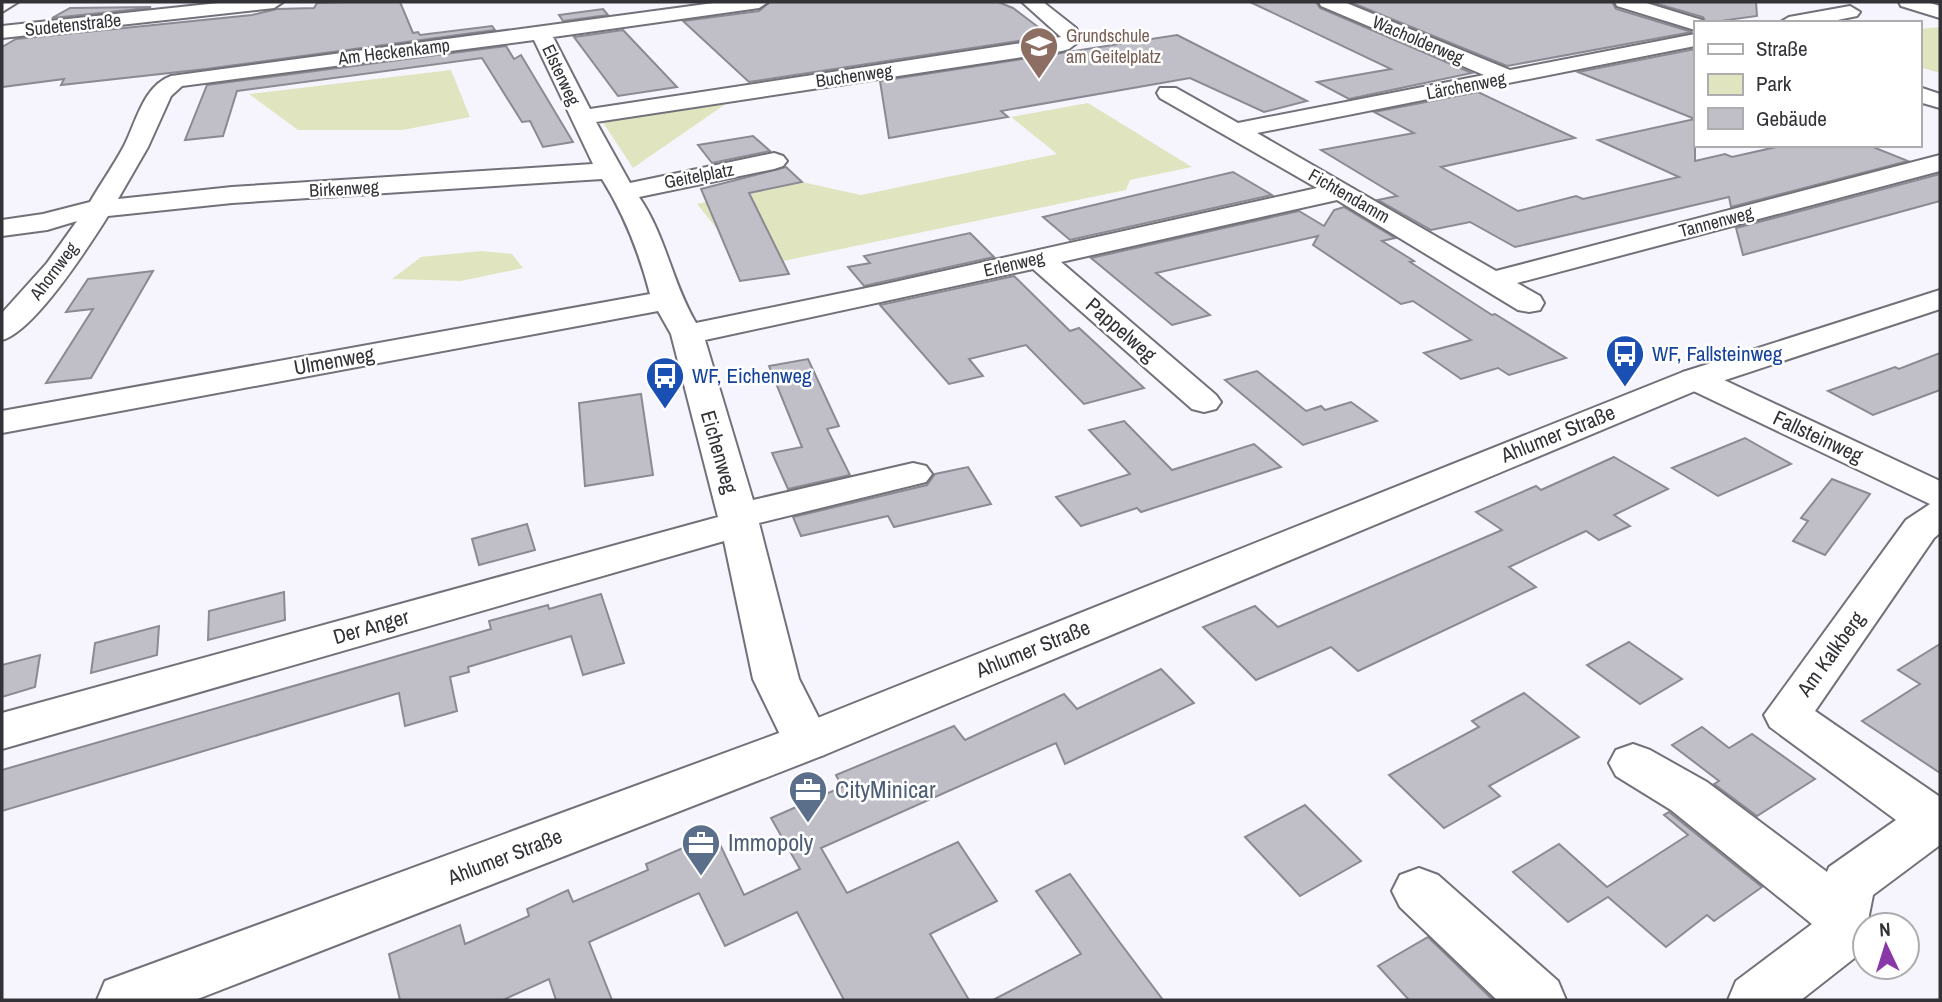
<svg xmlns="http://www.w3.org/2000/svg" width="1942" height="1002" viewBox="0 0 1942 1002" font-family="'Archivo Narrow',sans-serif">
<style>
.green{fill:#e0e5c0}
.building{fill:#c0bfc8;stroke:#8b8a93;stroke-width:2}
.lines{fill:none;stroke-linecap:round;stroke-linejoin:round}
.minor-casing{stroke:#727179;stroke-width:4}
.major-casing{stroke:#727179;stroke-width:4}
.minor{fill:#fff;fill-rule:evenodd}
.major{fill:#fff;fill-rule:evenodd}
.labels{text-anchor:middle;stroke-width:5;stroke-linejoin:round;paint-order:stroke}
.far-street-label{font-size:18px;fill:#333337;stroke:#fff}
.far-education-label{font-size:18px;fill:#785e54;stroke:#fff;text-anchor:start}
.street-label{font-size:21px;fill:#333337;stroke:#fff}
.transit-label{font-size:21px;fill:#164399;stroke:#fff;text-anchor:start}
.near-service-label{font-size:24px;fill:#4e5e75;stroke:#fff;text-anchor:start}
</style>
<rect width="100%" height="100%" fill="#f6f5fe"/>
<!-- green -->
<g class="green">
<path d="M1940,27V73L1919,67V29Z"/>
<path d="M451,70L470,117L403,130H298L249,94Z"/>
<path d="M730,101L633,168L602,121Z"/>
<path d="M1088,103L1192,167L1130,180L1126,190L783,261L764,223L718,230L697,204L802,182L861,195L1057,154L1011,117Z"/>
<path d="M481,251L512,254L523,268L461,281L392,279L421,257Z"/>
</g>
<!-- building -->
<g class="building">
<path d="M347,2H400L413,33L418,32L420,35L492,26L495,30L206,69L61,85L64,79L2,87V47L16,39L252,15L277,9L314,8L317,3Z"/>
<path d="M770,2H998L1013,8L1050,36L749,82L683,21L759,11Z"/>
<path d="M1250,2H1316L1320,8L1472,73L1349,99L1317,82L1391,69Z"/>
<path d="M1350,2H1612L1616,9L1692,32L1507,66Z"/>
<path d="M1651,2H1756L1757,16L1706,23L1703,17Z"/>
<path d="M151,7L149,8L52,18L70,8Z"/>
<path d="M603,9L608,15L563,21L559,15Z"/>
<path d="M623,30L677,87L618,96L574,37Z"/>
<path d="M1177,35L1307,101L1264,112L1190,78L1001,111L1008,117L889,138L880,81Z"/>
<path d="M506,46L514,59L521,55L573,142L543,147L530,121L522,122L482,58L237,91L223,136L185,140L207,85Z"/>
<path d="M1695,49V161L1725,154L1732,157L1785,145H1868L1908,161L1731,207L1729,197L1515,247L1470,222L1431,230L1378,200L1397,196L1321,150L1414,133L1374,112L1478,92L1575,138L1441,167L1518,211L1576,196L1583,199L1679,177L1598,140L1695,119L1578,72Z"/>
<path d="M753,136L770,151L712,163L698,145Z"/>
<path d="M786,167L802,182L749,193L789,274L740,281L701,189Z"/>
<path d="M1233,172L1272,195L1070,240L1043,217Z"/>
<path d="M1940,174V201L1743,255L1736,228Z"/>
<path d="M1344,207L1395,238L1382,241L1414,261L1410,262L1492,315L1495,314L1566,358L1509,375L1498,368L1461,379L1424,353L1471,340L1413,301L1401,304L1313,245L1318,236L1156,273L1210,315L1172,325L1091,258L1299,211L1324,226L1334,210Z"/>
<path d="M970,233L994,257L864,286L848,267L870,263L864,256Z"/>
<path d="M153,271L91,378L46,383L93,309L66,312L88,279Z"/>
<path d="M1014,276L1070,331L1079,328L1144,388L1084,404L1026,345L969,359L983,376L949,384L880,305Z"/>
<path d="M1940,353V390L1873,415L1828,391L1895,367L1899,369Z"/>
<path d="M808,359L839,426L827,429L850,475L788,489L772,453L802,447L769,366Z"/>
<path d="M1257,371L1306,411L1321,406L1325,410L1351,402L1377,421L1303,445L1225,380Z"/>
<path d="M641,394L653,475L585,486L579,403Z"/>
<path d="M1124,421L1172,470L1254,444L1281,467L1141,512L1137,508L1081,526L1056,497L1130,474L1089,430Z"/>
<path d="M1745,438L1791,464L1718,496L1672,468Z"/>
<path d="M1614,457L1668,489L1614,515L1630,526L1599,540L1586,531L1509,567L1536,587L1358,671L1331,647L1256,680L1203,627L1255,606L1278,627L1502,530L1476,512L1536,486L1541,490Z"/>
<path d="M968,467L991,504L894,527L888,516L801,536L793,517L927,485L935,474Z"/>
<path d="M1832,479L1870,494L1825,555L1793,541L1808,521L1801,518Z"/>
<path d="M527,524L535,550L479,565L472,539Z"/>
<path d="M284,592L285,620L208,640L209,611Z"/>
<path d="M601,594L624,663L583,675L571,636L468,667L469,672L450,677L457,711L405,726L399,693L2,811V770L491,629L489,621L548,605L549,609Z"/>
<path d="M159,626L157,655L91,673L95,643Z"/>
<path d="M1629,642L1682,679L1640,704L1587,665Z"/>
<path d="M1940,644V773L1862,721L1920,684L1898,670Z"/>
<path d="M40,655L35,687L2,697V665Z"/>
<path d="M1161,669L1194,703L1065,764L1056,743L821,848L847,893L958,842L997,901L930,934L969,1000H844L797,912L725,946L699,893L589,942L612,1000H556L549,979L503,1000H400L389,954L460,925L465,944L529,916L527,909L568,890L573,902L648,870L646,864L685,847L687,852L717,838L744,895L800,869L771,818L842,787L836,775L954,726L965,740L1064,694L1077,709Z"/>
<path d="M1524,693L1579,737L1489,786L1500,796L1444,828L1389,775L1479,727L1472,721Z"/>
<path d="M1702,727L1729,748L1752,734L1815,779L1757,816L1714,784L1719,781L1672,745Z"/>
<path d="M1305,805L1361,861L1300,896L1245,837Z"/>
<path d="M1669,812L1762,887L1714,921L1707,915L1666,947L1608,897L1568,922L1513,872L1559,844L1607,887L1688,835L1664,815Z"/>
<path d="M1070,874L1115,936L1163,1000H993L1081,954L1036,891Z"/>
<path d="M1428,937L1493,1000H1409L1378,966Z"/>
</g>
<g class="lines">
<!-- minor casing -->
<g class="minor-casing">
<g id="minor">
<path d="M2,2H18L2,12Z"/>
<path d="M228,2H283L274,8L2,38V26Z"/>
<path d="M721,2H768L759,8L553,37L590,109L1061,37L1022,2H1043L1076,28L1082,39L1069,49L1062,51L596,122L630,183L774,153L783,156L787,161L783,166L774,169L639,197C666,236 672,283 696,323L881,285L1317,188L1160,98L1157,93L1160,88H1176L1238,123L1484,75L1321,6L1319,2H1344L1510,70L1695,34V46L1257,133L1496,271L1940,155V171L1517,283L1540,296L1544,303L1540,310L1529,312L1518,310L1337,200L1061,262L1216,395L1221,402L1216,409L1204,412L1192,409L1033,269L705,340L753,500L913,463L926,466L932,474L926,482L759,523L799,679L831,742L824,755L807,760L790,755L753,679L724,541L2,749V713L718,517L671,334L658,311L2,433V411L650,294C639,252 625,216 602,179L232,203L108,216C89,246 35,331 2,340V313L47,263L77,221L47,230L2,236V220L43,214L90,202C101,183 114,165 124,146C136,123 143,86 171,76ZM534,40L593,164L232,187L118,199L148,147L171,96L182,86Z"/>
<path d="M1615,2H1643L1702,20L1704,23H1695V30L1617,6Z"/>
<path d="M1899,2H1927L1940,6V18L1901,6Z"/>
<path d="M1850,6L1860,12L1857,16L1823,23H1779L1789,17Z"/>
<path d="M1919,87L1940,94V108L1919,102Z"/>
<path d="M1695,369L1707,372L1940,481V533L1934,538L1815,711L1940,797V845L1873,895L1867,925H1865V938L1857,956L1801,1000H1728L1736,981L1812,924L1671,810L1616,776L1609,763L1616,750L1633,744L1650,750L1707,782L1827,872L1829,867L1896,820L1770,727L1764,715L1906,520L1930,504L1683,386L1678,379L1683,372Z"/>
<path d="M1419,868L1438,875L1558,981L1566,1000H1497L1400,907L1392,891L1400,875Z"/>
</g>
</g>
<!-- major casing -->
<g class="major-casing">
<path id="major" d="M1940,290V309L1707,386L824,755L195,1000H97L105,981L790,729L1683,372Z"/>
</g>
<!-- minor -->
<use href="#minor" class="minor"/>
<!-- major -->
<use href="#major" class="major"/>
</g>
<!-- icons -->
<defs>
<g id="school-pin" transform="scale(2.0125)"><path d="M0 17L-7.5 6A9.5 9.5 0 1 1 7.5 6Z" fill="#8d6e63" stroke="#fff"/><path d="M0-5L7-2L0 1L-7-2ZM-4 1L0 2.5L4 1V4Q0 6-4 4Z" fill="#fff"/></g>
<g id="bus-pin" transform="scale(2.0125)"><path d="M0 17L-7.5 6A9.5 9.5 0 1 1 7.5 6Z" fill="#1a4fb4" stroke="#fff"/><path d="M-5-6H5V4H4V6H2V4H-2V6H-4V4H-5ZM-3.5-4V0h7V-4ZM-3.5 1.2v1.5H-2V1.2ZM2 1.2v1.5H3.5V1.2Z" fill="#fff"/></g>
<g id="office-pin" transform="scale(2.0125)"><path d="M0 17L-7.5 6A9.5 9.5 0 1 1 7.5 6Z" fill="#5c6f8a" stroke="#fff"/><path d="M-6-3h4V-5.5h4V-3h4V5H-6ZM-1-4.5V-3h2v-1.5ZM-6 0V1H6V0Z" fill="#fff"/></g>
</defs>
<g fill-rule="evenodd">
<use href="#school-pin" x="1039" y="46"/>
<use href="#bus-pin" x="1625" y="354"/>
<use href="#bus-pin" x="665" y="376"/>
<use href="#office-pin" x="808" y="790"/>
<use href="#office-pin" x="701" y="843"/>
</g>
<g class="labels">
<!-- far-street labels -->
<g class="far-street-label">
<text transform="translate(73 25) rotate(-6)" y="6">Sudetenstraße</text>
<text transform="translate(1418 40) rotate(23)" y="6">Wacholderweg</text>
<text transform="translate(394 52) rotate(-7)" y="6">Am Heckenkamp</text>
<text transform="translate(561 75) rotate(65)" y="6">Elsterweg</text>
<text transform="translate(854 76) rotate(-8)" y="6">Buchenweg</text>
<text transform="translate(1466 86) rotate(-11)" y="6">Lärchenweg</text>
<text transform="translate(699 176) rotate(-11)" y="6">Geitelplatz</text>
<text transform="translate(344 189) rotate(-3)" y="6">Birkenweg</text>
<text transform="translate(1349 196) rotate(30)" y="6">Fichtendamm</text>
<text transform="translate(1716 222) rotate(-15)" y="6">Tannenweg</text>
<text transform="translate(1014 264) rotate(-13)" y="6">Erlenweg</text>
<text transform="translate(54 271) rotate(-53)" y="6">Ahornweg</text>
</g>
<!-- far-education labels -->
<g class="far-education-label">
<text x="1066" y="42">Grundschule<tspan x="1066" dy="21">am Geitelplatz</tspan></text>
</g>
<!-- street labels -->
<g class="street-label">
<text transform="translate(1121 330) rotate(41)" y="7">Pappelweg</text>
<text transform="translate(334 361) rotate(-10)" y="7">Ulmenweg</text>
<text transform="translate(1558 434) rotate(-22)" y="7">Ahlumer Straße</text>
<text transform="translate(1818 437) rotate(25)" y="7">Fallsteinweg</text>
<text transform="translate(719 452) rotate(74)" y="7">Eichenweg</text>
<text transform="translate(371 627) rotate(-16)" y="7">Der Anger</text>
<text transform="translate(1033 649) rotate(-22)" y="7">Ahlumer Straße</text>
<text transform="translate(1831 654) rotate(-54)" y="7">Am Kalkberg</text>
<text transform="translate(505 857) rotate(-21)" y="7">Ahlumer Straße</text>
</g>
<!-- transit labels -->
<g class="transit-label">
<text x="1652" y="361">WF, Fallsteinweg</text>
<text x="692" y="383">WF, Eichenweg</text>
</g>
<!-- near-service labels -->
<g class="near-service-label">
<text x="835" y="798">CityMinicar</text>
<text x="728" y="851">Immopoly</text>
</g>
</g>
<!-- border -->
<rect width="1942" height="1002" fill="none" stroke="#333337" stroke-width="7"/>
<!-- legend -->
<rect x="1694" y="21" width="228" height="126" fill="#ffffff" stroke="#adadaf" stroke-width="2"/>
<rect x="1708" y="44" width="35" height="10" fill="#ffffff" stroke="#adadaf" stroke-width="2"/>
<text x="1756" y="56" font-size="21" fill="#333337">Straße</text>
<rect x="1708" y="74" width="35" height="21" fill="#e0e5c0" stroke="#adadaf" stroke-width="2"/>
<text x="1756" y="91" font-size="21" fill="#333337">Park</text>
<rect x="1708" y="108" width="35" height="21" fill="#c0bfc8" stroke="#adadaf" stroke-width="2"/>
<text x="1756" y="126" font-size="21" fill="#333337">Gebäude</text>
<!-- north arrow -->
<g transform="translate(1886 946) rotate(356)"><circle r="33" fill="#ffffff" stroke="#adadaf" stroke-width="2"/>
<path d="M0-5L12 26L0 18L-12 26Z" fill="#8938a8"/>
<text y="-10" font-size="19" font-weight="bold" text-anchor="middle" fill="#333337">N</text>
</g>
</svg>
